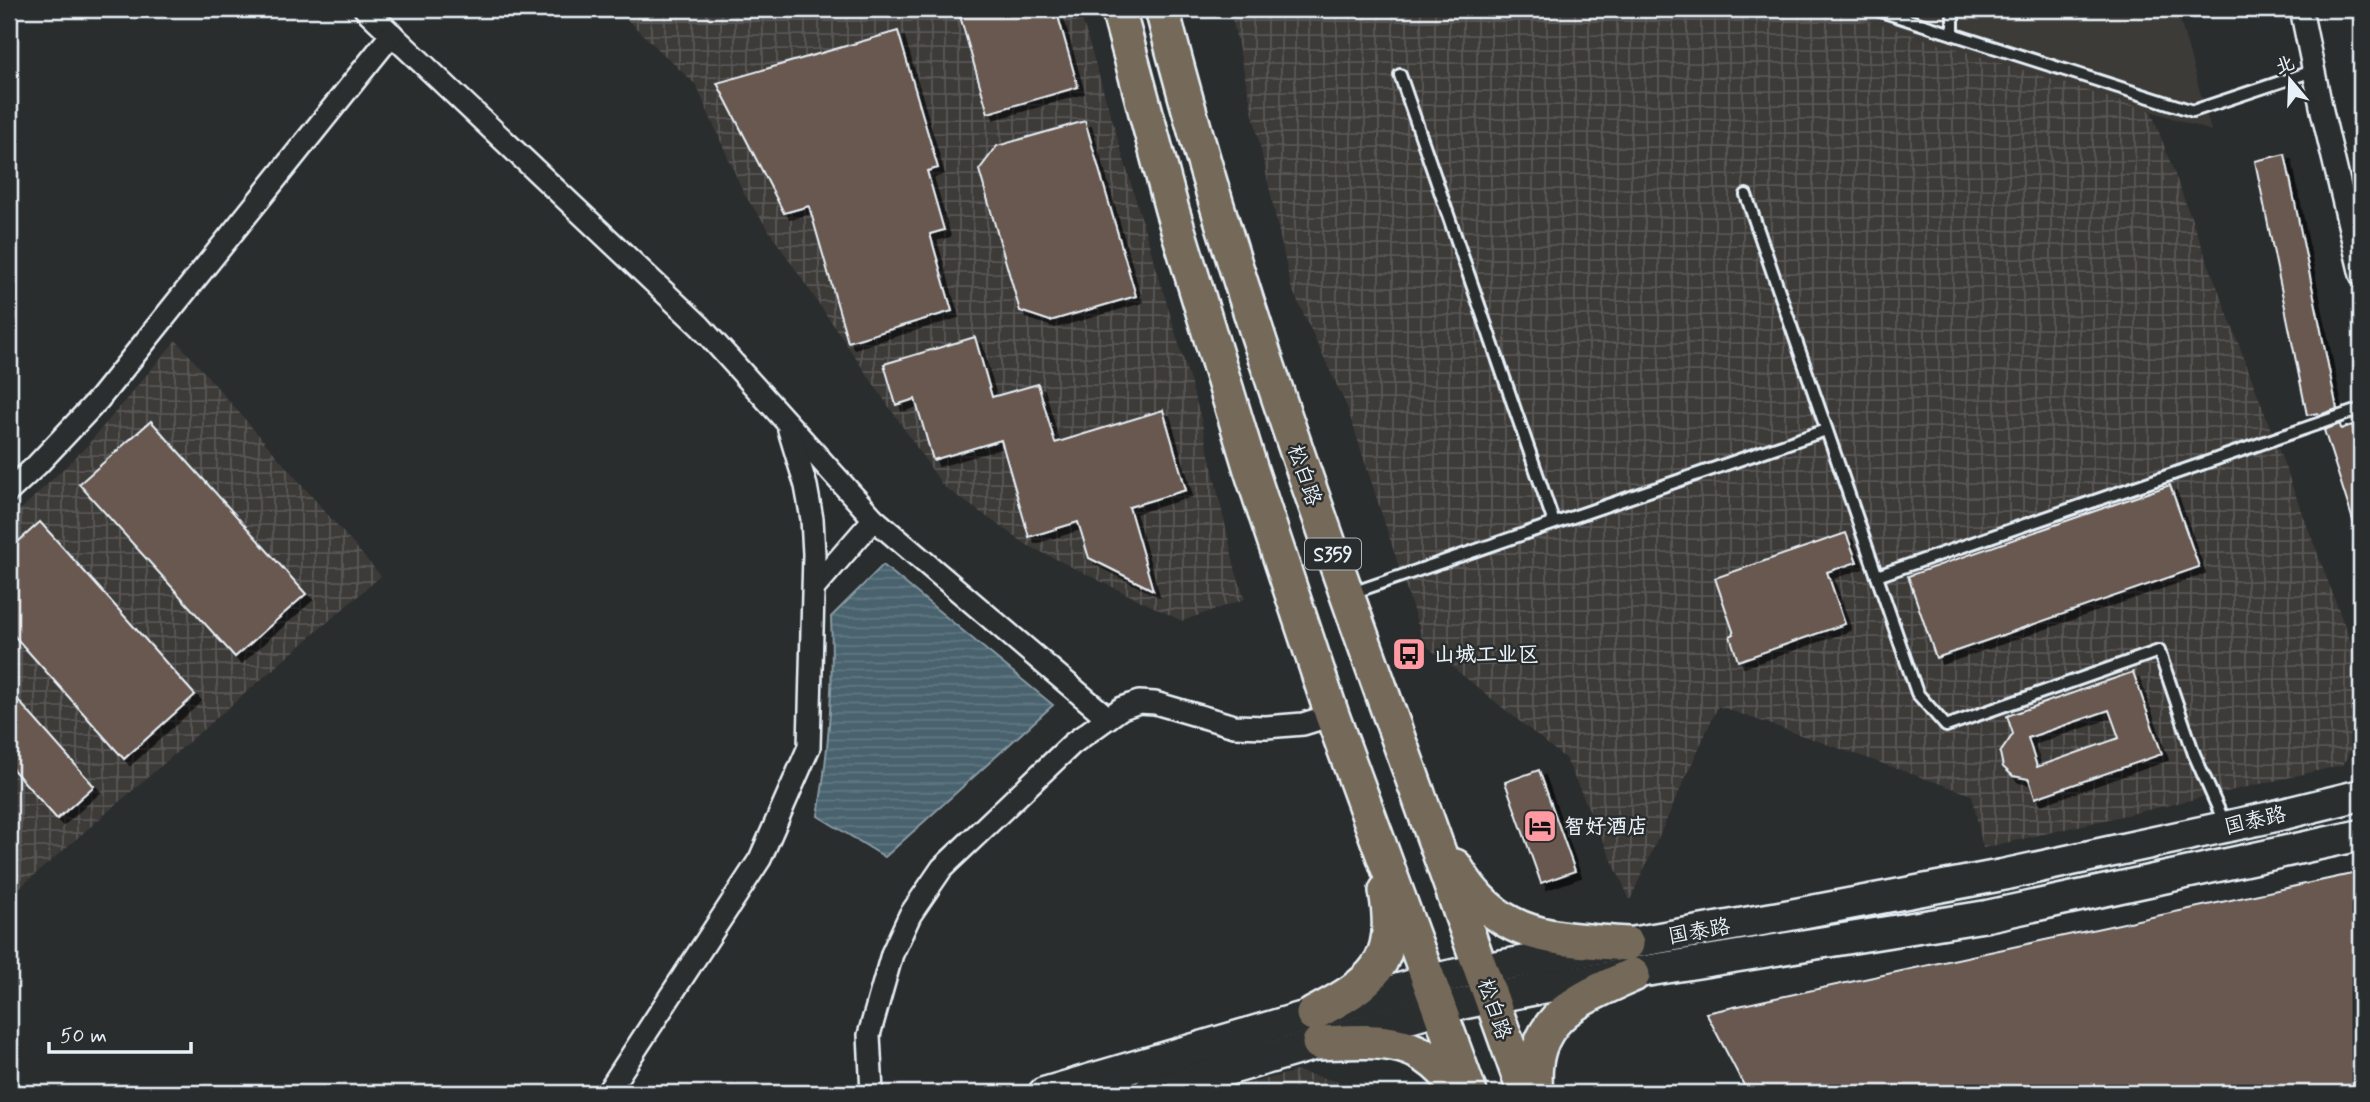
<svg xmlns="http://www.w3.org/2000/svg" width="2370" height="1102" viewBox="0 0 2370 1102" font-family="Mynerve,'LXGW WenKai TC',sans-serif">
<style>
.built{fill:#3d3a38}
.industrial{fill:url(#industrial-grid)}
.water{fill:url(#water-rules);stroke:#889ba5;stroke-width:2}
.building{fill:#685850;stroke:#e8f1f8;stroke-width:2;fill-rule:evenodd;filter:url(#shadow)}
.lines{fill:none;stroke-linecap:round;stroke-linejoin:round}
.lane-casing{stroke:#e8f1f8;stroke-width:16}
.street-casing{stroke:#e8f1f8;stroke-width:26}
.secondary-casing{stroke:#e8f1f8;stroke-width:35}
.primary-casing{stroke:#e8f1f8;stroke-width:38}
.lane{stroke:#2a2d2e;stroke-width:10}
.street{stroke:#2a2d2e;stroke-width:21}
.secondary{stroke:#2a2d2e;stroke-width:30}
.primary{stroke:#746a5a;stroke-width:33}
.labels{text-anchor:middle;stroke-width:5;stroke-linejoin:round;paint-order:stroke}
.shield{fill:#2a2d2e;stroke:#afb6bb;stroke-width:2}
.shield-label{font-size:19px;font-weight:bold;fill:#e8f1f8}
.street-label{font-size:21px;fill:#e8f1f8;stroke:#2a2d2e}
.poi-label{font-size:21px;font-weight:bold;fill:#e8f1f8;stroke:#2a2d2e;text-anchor:start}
</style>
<defs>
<pattern id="industrial-grid" width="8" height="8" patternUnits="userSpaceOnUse" patternTransform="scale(1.75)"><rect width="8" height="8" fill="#3d3a38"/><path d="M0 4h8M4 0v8" fill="none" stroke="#595756"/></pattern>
<pattern id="water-rules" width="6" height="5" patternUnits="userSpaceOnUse" patternTransform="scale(1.75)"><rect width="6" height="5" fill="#48626d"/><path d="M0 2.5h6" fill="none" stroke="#627983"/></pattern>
<filter id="shadow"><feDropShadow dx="6" dy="6" stdDeviation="0" flood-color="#0009"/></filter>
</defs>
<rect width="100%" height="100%" fill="#2a2d2e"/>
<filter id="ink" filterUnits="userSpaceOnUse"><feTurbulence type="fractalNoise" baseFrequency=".0143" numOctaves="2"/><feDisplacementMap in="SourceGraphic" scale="14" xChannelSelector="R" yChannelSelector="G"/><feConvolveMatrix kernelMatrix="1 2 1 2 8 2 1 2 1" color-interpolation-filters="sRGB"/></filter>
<g filter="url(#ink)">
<!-- built -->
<path class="built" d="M1832,9H2177L2211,131L2151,111Z"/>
<!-- industrial -->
<g class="industrial">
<path d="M616,9H1079L1200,415L1236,572L1245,599L1182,621L1027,545L943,486L744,194L696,85Z"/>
<path d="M1230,9H1832L2151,111L2361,669V730L2343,765L1983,848L1972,795L1718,706L1630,900L1566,759L1424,644L1347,407L1291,287Z"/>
<path d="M176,340L381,576L9,897V521L85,448Z"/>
<path d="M1297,1071L1380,1093H1213Z"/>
</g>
<!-- water -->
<path class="water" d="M883,565L1053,705L885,857L818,816C829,749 834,684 831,617Z"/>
<!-- building -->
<g class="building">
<path d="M958,9H1056L1078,87L988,113Z"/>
<path d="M898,31L938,168L927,171L944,230L930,234L952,311L848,342L809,206L784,213L717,83Z"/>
<path d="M1085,121L1136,296L1050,321L1020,311L979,170L997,146Z"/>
<path d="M2285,154L2337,409L2319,415L2318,413L2307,415L2255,161Z"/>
<path d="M975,337L992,397L1038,384L1055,443L1163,410L1186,490L1129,507L1153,590L1089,558L1078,522L1029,537L1001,440L933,460L915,399L896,405L884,364Z"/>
<path d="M151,421L306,594L235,657L79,484Z"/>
<path d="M2340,424L2341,429L2352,425L2361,454V535L2358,536L2324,430Z"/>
<path d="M2170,485L2199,567L1936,658L1908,576Z"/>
<path d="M40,522L195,695L124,759L9,630V550Z"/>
<path d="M1846,533L1857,562L1827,572L1845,624L1738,661L1730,636L1734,634L1715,578Z"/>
<path d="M2133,672L2162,754L2035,798L2029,779L2013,776L2003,767L2000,753L2013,734L2007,716ZM2109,710L2119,738L2037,767L2028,738Z"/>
<path d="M9,690L94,786L57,819L9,765Z"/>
<path d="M1539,770L1575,871L1541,883L1505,782Z"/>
<path d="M2361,872V1085L2357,1093H1748L1706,1013Z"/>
</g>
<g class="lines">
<!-- lane casing -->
<g class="lane-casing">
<g id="lane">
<path d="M1874,9L2193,111L2313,71"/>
<path d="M1953,9V34"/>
<path d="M1400,75L1554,523"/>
<path d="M1746,195L1917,693L1946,726L2159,651L2194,754L2225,824"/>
<path d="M1877,576L2361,409"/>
<path d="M1349,594L1826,430"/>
</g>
</g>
<!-- street casing -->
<g class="street-casing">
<g id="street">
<path d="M365,9L700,326L874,519L1108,718"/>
<path d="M2301,9L2322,111L2361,275"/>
<path d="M9,491L37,465L99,399L392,34"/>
<path d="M814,588L874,519"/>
<path d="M607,1093L760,859L809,747L814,554L812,519L806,486L789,430"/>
<path d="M872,1093L869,1035L892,954L910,915L942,868L1072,744L1122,708L1139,702L1155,703L1234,726L1266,727L1303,724L1332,715"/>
</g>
</g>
<!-- secondary casing -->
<g class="secondary-casing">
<g id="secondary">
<path d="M1044,1093L1430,980L1481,969L1785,916L2002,875L2271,817L2361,795"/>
<path d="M1148,1093L1440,1008L1552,986L1987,916L2361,835"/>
</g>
</g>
<!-- primary casing -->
<g class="primary-casing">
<g id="primary">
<path d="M1118,9L1172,210L1251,470L1332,715L1470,1093"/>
<path d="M1162,9C1221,241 1301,467 1382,693C1430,826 1477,960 1525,1093"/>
<path d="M1455,866C1498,940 1550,938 1627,944"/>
<path d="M1313,1014C1373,982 1399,964 1386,891"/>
<path d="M1319,1043C1379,1040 1424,1035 1460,1093"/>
<path d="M1536,1093C1528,1019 1576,1000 1633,975"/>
</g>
</g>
<!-- lane -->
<use href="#lane" class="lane"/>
<!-- street -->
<use href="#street" class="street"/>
<!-- secondary -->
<use href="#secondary" class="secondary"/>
<!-- primary -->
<use href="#primary" class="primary"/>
</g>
</g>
<!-- icons -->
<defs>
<g id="bus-square" transform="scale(1.75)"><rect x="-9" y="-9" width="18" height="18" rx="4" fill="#ff9aa2" stroke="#2a2d2e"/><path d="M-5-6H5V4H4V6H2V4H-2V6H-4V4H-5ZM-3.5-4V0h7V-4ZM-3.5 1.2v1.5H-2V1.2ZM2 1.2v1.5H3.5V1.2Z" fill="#111"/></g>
<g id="hotel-square" transform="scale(1.75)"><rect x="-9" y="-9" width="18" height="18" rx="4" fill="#ff9aa2" stroke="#2a2d2e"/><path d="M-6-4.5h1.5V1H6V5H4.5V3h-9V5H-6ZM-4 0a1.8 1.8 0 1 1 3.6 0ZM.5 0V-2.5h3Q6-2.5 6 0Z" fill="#111"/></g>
</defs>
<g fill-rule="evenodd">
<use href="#bus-square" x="1409" y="654"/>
<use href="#hotel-square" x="1540" y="826"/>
</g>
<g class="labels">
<!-- shield labels -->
<rect class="shield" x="1305" y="538.5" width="56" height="31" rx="5"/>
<g class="shield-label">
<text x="1333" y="561">S359</text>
</g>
<!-- street labels -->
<g class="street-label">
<text transform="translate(1305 475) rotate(71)" y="7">松白路</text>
<text transform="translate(2255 820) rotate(-13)" y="7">国泰路</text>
<text transform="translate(1699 931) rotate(-10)" y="7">国泰路</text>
<text transform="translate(1495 1009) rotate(71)" y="7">松白路</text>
</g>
<!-- poi labels -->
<g class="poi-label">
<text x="1434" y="661">山城工业区</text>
<text x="1564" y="833">智好酒店</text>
</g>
</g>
<!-- margin -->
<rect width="2370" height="1102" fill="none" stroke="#2a2d2e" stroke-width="35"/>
<rect x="18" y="18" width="2335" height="1067" fill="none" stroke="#e8f1f8" stroke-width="2.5" filter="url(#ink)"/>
<!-- north arrow -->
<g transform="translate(2290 80) rotate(341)" stroke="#2a2d2e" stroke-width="5" paint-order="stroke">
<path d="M0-5L12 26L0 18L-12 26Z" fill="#e8f1f8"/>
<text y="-10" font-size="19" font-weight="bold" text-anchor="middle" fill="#e8f1f8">北</text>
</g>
<!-- scale -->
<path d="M49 1042v10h142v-10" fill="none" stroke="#e8f1f8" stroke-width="3.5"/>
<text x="60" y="1042" font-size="21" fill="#e8f1f8" stroke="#2a2d2e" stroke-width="5" paint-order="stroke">50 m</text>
</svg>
